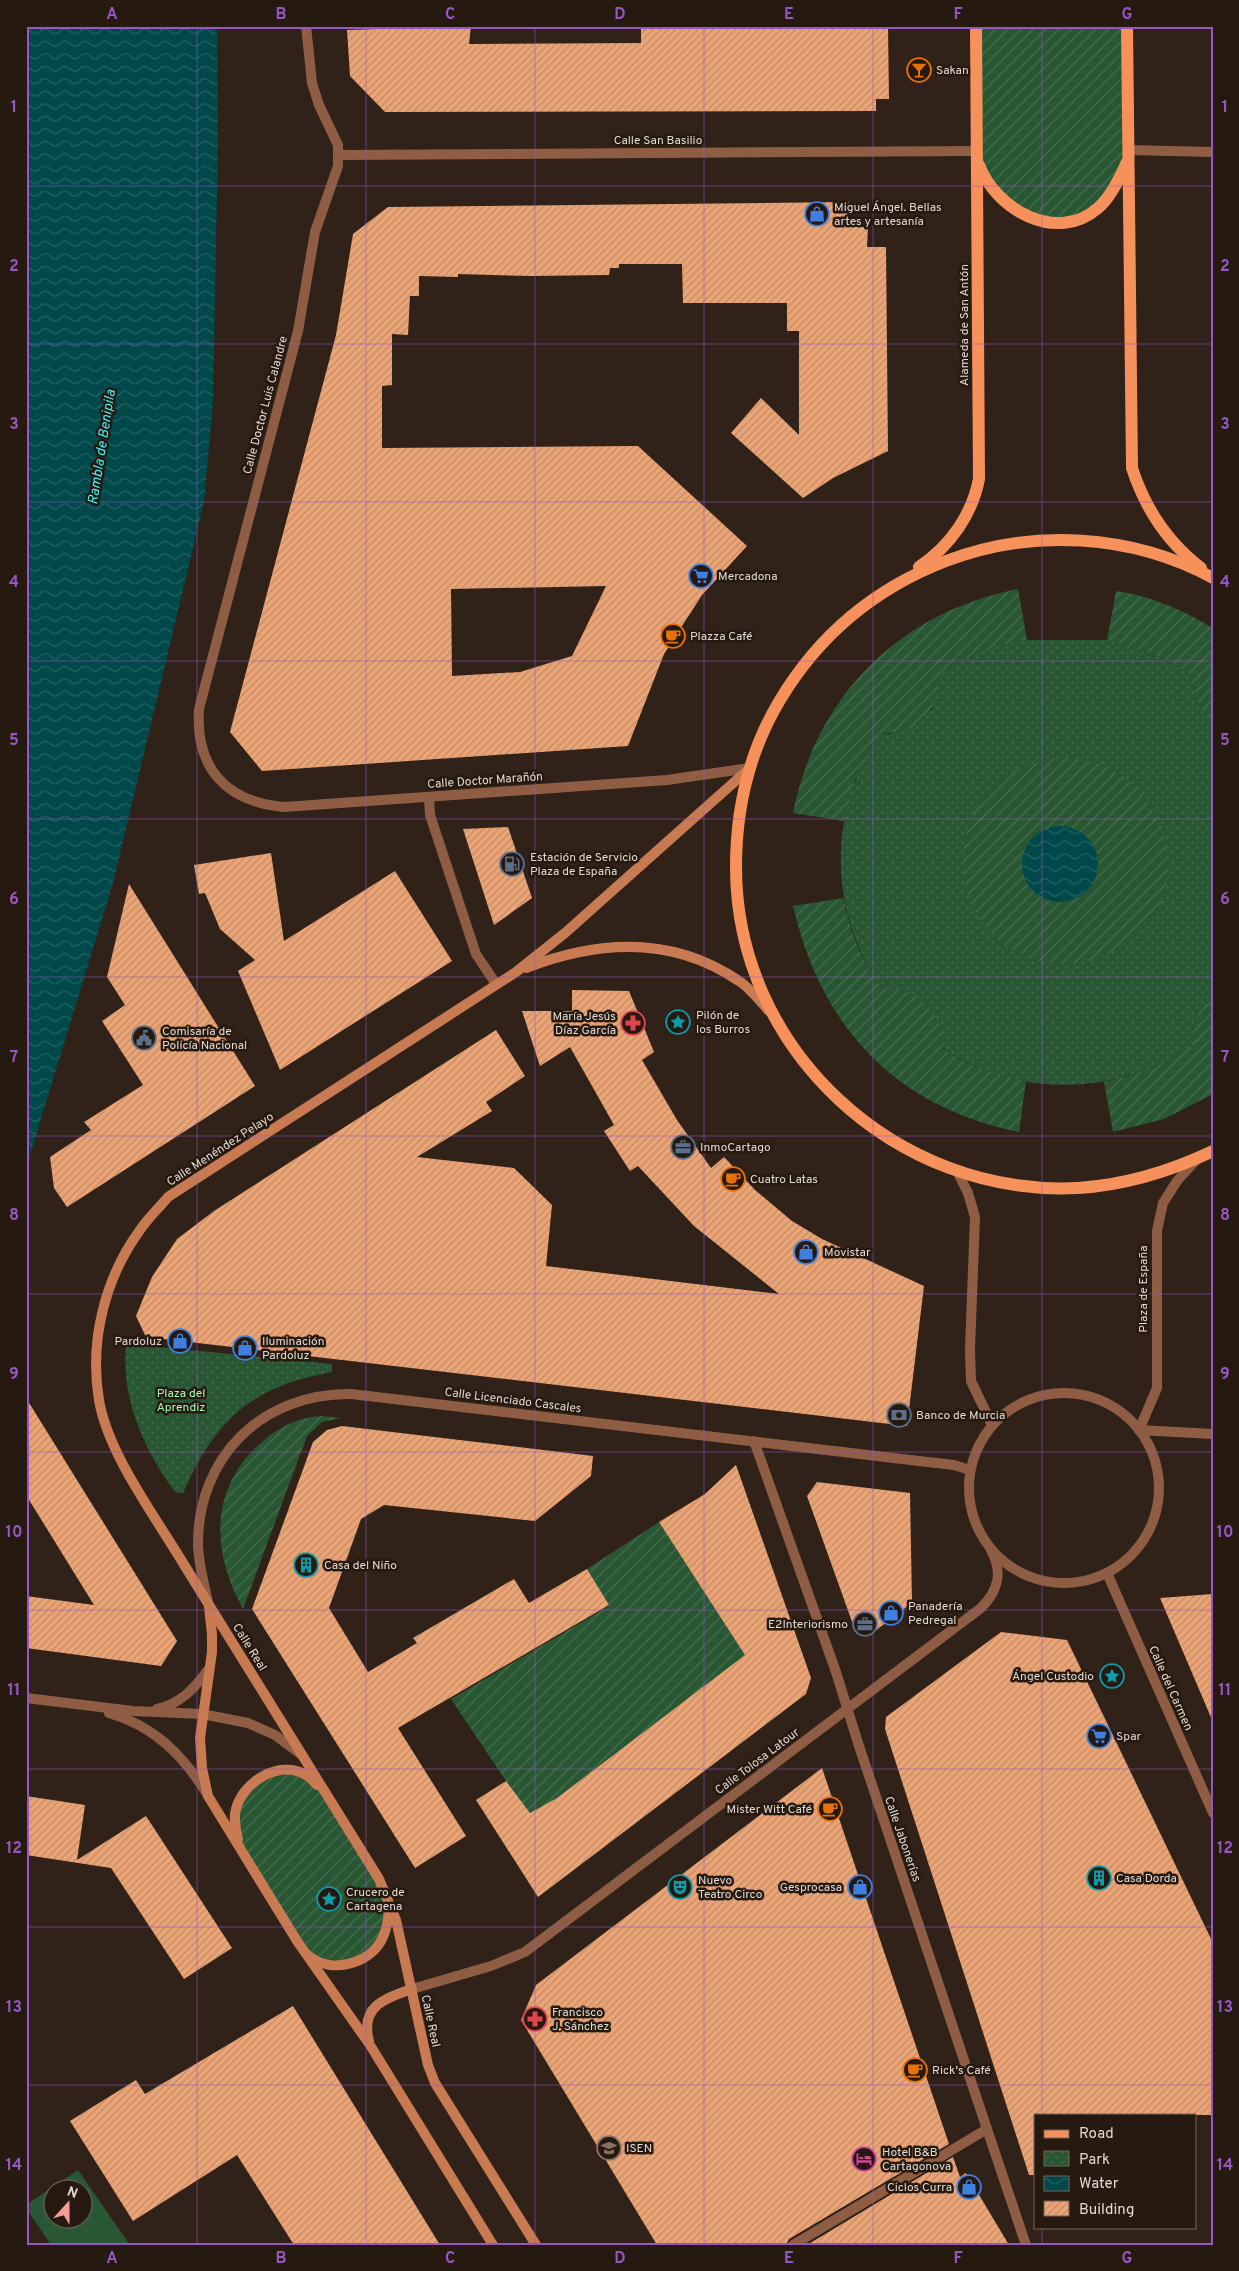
<svg xmlns="http://www.w3.org/2000/svg" width="1239" height="2271" viewBox="0 0 1239 2271" font-family="Overpass,sans-serif">
<style>
.grass{fill:#295734;fill-rule:evenodd}
.park{fill:url(#park-dots)}
.garden{fill:url(#garden-furrows);fill-rule:evenodd}
.water{fill:url(#water-waves)}
.building{fill:url(#building-hatch);fill-rule:evenodd}
.lines{fill:none;stroke-linecap:round;stroke-linejoin:round}
.pedestrian{stroke:#8e5d44;stroke-width:10}
.minor{stroke:#8e5d44;stroke-width:10}
.tertiary{stroke:#8e5d44;stroke-width:10}
.secondary{stroke:#c87b52;stroke-width:10}
.primary{stroke:#f6915c;stroke-width:12}
.grid{fill:none;stroke:#9557c4;stroke-width:1;stroke-opacity:0.55}
.labels{text-anchor:middle;stroke-width:5;stroke-linejoin:round;paint-order:stroke}
.poi-label{font-size:12px;fill:#e2d8d2;stroke:#261910;text-anchor:start}
.street-label{font-size:12px;fill:#e2d8d2;stroke:#261910}
.park-label{font-size:12px;fill:#a1fdb3;stroke:#261910}
.water-label{font-size:14px;font-style:italic;fill:#46f1f8;stroke:#261910}
.neatline{fill:none;stroke:#9557c4;stroke-width:2}
.grid-label{font-size:16px;text-anchor:middle;font-weight:bold;fill:#9557c4}
</style>
<defs>
<pattern id="park-dots" width="8" height="8" patternUnits="userSpaceOnUse" patternTransform="scale(1.25)"><rect width="8" height="8" fill="#295734"/><path d="M2 2h.1M6 6h.1" fill="none" stroke="#486e50" stroke-width="1.8" stroke-linecap="round"/></pattern>
<pattern id="garden-furrows" width="10" height="10" patternUnits="userSpaceOnUse" patternTransform="scale(1.25)"><rect width="10" height="10" fill="#295734"/><path d="M-1 1l2-2M0 10L10 0M9 11l2-2" fill="none" stroke="#486e50"/></pattern>
<pattern id="water-waves" width="16" height="10" patternUnits="userSpaceOnUse" patternTransform="scale(1.25)"><rect width="16" height="10" fill="#00484a"/><path d="M0 5q4-4 8 0t8 0" fill="none" stroke="#256263"/></pattern>
<pattern id="building-hatch" width="6" height="6" patternUnits="userSpaceOnUse" patternTransform="scale(1.25)"><rect width="6" height="6" fill="#eba475"/><path d="M-1 1l2-2M0 6l6-6M5 7l2-2" fill="none" stroke="#c18b68"/></pattern>
</defs>
<rect width="100%" height="100%" fill="#302219"/>
<!-- grass -->
<path class="grass" d="M78,2170L130,2245H51L26,2208V2205ZM52,2188H82V2218H52Z"/>
<!-- park -->
<g class="park">
<path d="M1027,640H1107L1158,656L1193,676C1193,694 1198,710 1213,722V995C1196,1007 1192,1026 1193,1045C1121,1096 1016,1099 943,1048V1039L890,986H880L876,982C829,900 828,815 879,734H891L932,710L938,685L939,675C964,657 995,644 1027,640Z"/>
<path d="M126,1344L332,1364V1372C251,1387 216,1419 183,1493L175,1492C143,1448 121,1399 126,1344Z"/>
</g>
<!-- garden -->
<g class="garden">
<path d="M976,26H1127L1128,150L1110,195L1073,222L1024,215L981,171Z"/>
<path d="M1018,589L1027,640C996,644 964,657 939,675C938,716 918,733 879,734L855,780L844,821L793,813C816,696 900,612 1018,589Z"/>
<path d="M1116,591C1151,596 1183,610 1213,628V722C1198,710 1193,694 1193,676L1158,656L1107,640Z"/>
<path d="M1068,758C1170,763 1209,902 1115,951C1100,959 1083,964 1065,964C932,962 925,762 1068,758ZM1053,827C1084,826 1112,854 1092,885C1087,892 1080,897 1071,900C1024,916 1001,842 1053,827Z"/>
<path d="M844,898C849,929 861,961 880,986C914,985 945,1012 943,1048C967,1066 997,1075 1026,1081L1019,1132C895,1107 821,1027 793,906Z"/>
<path d="M1213,995V1094L1164,1119L1113,1132L1104,1082C1136,1075 1167,1064 1193,1045C1193,1026 1195,1007 1213,995Z"/>
<path d="M321,1416L341,1418L322,1422L307,1436L243,1609C211,1552 209,1487 262,1442C281,1426 296,1418 321,1416Z"/>
<path d="M659,1522L772,1695L716,1678L532,1817L506,1781L451,1699L609,1606L587,1569Z"/>
<path d="M288,1769L326,1792L389,1900L381,1942L354,1962L312,1958L240,1849L235,1829L242,1792L257,1779Z"/>
</g>
<!-- water -->
<g class="water">
<path d="M26,26H217L218,143L213,402L204,502L113,883L26,1168Z"/>
<circle cx="1060" cy="864" r="38"/>
</g>
<!-- building -->
<g class="building">
<path d="M471,26L469,44L641,43V26H888L889,99H876V111L385,112L350,76L347,30Z"/>
<path d="M849,202V227H868L867,247H886L888,451L833,478L803,498L731,433L761,398L799,435V331H787V303H683L682,264H619V268H610L609,275L530,276L458,274V277L419,276V296H410L408,335L392,334V385L382,386V448L638,446L747,546L702,595L664,654L628,746L262,771L230,732L336,335L353,234L388,207ZM606,586L572,656L520,672L452,676L451,589Z"/>
<path d="M508,827L532,898L494,925L463,829Z"/>
<path d="M271,853L284,941L395,871L452,961L280,1070L238,971L255,960L220,929L205,893L199,894L194,865Z"/>
<path d="M129,884L255,1086L67,1207L54,1188L50,1157L91,1130L84,1122L143,1085L102,1021L125,1005L107,977Z"/>
<path d="M572,990L629,991L654,1052L642,1060L677,1120L711,1168L724,1157L755,1190L792,1221L822,1239L924,1286L907,1426L146,1337L136,1316L152,1277L177,1239L214,1211L496,1030L525,1076L486,1102L492,1111L417,1157L514,1168L552,1205L546,1266L779,1294L694,1226L638,1166L630,1171L604,1131L614,1125L570,1047L540,1066L522,1011H572Z"/>
<path d="M26,1398L177,1641L161,1666L26,1648V1596L94,1605L26,1495Z"/>
<path d="M342,1426L593,1456L591,1476L535,1521L384,1505L361,1519L329,1608L368,1672L417,1643L413,1638L514,1579L529,1603L587,1569L609,1605L398,1728L466,1836L415,1868L252,1609L313,1442L327,1430Z"/>
<path d="M736,1465L811,1678L806,1694L538,1897L476,1800L506,1781L530,1813L557,1798L745,1655L659,1522L705,1494Z"/>
<path d="M817,1482L910,1493L912,1603L871,1634L855,1630L807,1496Z"/>
<path d="M1213,1594V1722L1160,1598Z"/>
<path d="M1001,1632L1067,1640L1213,1943V2115H1035V2175H1029L885,1729L886,1717Z"/>
<path d="M822,1768L949,2144L789,2239L786,2245H657L521,2020L536,1985Z"/>
<path d="M26,1796L85,1805L77,1860L146,1816L232,1948L184,1979L111,1868L26,1855Z"/>
<path d="M293,2006L440,2245H294L237,2155L133,2221L70,2121L136,2080L145,2094Z"/>
<path d="M953,2157L960,2177L966,2173L1009,2245H807Z"/>
</g>
<g class="lines">
<!-- pedestrian -->
<g class="pedestrian">
<path d="M1107,1573L1213,1813"/>
<path d="M987,2129L1026,2245"/>
</g>
<!-- minor -->
<g class="minor">
<path d="M306,26L312,83L319,105L338,145V166L315,232L298,331L199,709C195,768 226,802 284,807L667,780L750,768"/>
<path d="M1128,150L1213,152"/>
<path d="M339,155L977,151"/>
<path d="M429,797L430,815L476,954L496,984"/>
<path d="M957,1171L968,1193L975,1217L970,1349L971,1381L992,1425"/>
<circle cx="1064" cy="1488" r="95"/>
<path d="M1139,1430L1157,1388V1231L1163,1203L1177,1181L1197,1159"/>
<path d="M1139,1430L1213,1434"/>
<path d="M754,1441L836,1672L858,1743L987,2129L793,2245"/>
<path d="M208,1602C204,1584 199,1565 198,1546C197,1457 262,1393 351,1394L919,1461L954,1465L970,1470"/>
<path d="M412,1989L491,1966L525,1952L981,1608C999,1590 1003,1572 991,1550"/>
</g>
<!-- tertiary -->
<g class="tertiary">
<path d="M26,1698L133,1711L202,1714L248,1723L275,1735L302,1755"/>
<path d="M157,1709C180,1704 194,1689 208,1670"/>
<path d="M109,1713C154,1726 183,1755 207,1794"/>
</g>
<!-- secondary -->
<g class="secondary">
<path d="M526,968C598,940 673,936 739,981C750,988 760,1001 769,1011"/>
<path d="M209,1607L212,1634V1652L200,1738L202,1768L208,1796L297,1941L370,2045L493,2245"/>
<path d="M238,1840C236,1830 233,1819 236,1809C243,1782 279,1759 306,1775C310,1777 314,1782 317,1785"/>
<path d="M309,1956C331,1974 368,1964 381,1941C387,1930 389,1918 389,1906"/>
<path d="M369,2041C360,2007 383,1999 412,1989"/>
<path d="M536,2245L435,2083L428,2065L396,1920L379,1879C314,1773 248,1669 183,1563C155,1516 108,1454 99,1400C89,1341 105,1278 140,1230C148,1218 159,1208 168,1197L516,972L565,933L750,768"/>
</g>
<!-- primary -->
<g class="primary">
<path d="M1127,26L1132,468C1145,508 1167,542 1201,568"/>
<path d="M979,165C996,210 1057,244 1098,208C1111,197 1120,178 1127,162"/>
<path d="M919,567C950,546 972,515 979,479L976,26"/>
<path d="M1213,578C1132,534 1032,528 946,561C876,588 819,635 780,700C750,750 736,808 736,867C736,1050 896,1197 1078,1188C1125,1185 1171,1171 1213,1151"/>
</g>
</g>
<!-- grid -->
<path class="grid" d="M197,26V2245M366,26V2245M535,26V2245M704,26V2245M873,26V2245M1042,26V2115M26,186H1213M26,344H1213M26,502H1213M26,661H1213M26,819H1213M26,977H1213M26,1136H1213M26,1294H1213M26,1452H1213M26,1610H1213M26,1769H1213M26,1927H1213M26,2085H1213M1042,2227V2245"/>
<!-- icons -->
<defs>
<g id="bar-ring" transform="scale(1.25)"><circle r="9.5" fill="#261910" stroke="#e8710a" stroke-width="1.5"/><path d="M-6-5H6L.8 .8V4.5H3.5V6h-7V4.5H-.8V.8Z" fill="#e8710a"/></g>
<g id="shop-ring" transform="scale(1.25)"><circle r="9.5" fill="#261910" stroke="#3f7fe0" stroke-width="1.5"/><path d="M-5-2.5h2.3a2.7 3.5 0 0 1 5.4 0H5L5.5 6h-11ZM-1.5-2.5h3a1.5 2.3 0 0 0-3 0Z" fill="#3f7fe0"/></g>
<g id="supermarket-ring" transform="scale(1.25)"><circle r="9.5" fill="#261910" stroke="#3f7fe0" stroke-width="1.5"/><path d="M-6-5.5h2.5l.6 2H6L4.5 2H-2.5L-4.4-4H-6ZM-1.5 3.2a1.3 1.3 0 1 0 .1 0ZM3 3.2a1.3 1.3 0 1 0 .1 0Z" fill="#3f7fe0"/></g>
<g id="cafe-ring" transform="scale(1.25)"><circle r="9.5" fill="#261910" stroke="#e8710a" stroke-width="1.5"/><path d="M-5.5-4.5H6V0H3Q3 3.5 0 3.5H-2.5Q-5.5 3.5-5.5 0ZM3-3.2v2h1.7v-2ZM-6 4.5H4V6H-6Z" fill="#e8710a"/></g>
<g id="fuel-ring" transform="scale(1.25)"><circle r="9.5" fill="#261910" stroke="#5c6f8a" stroke-width="1.5"/><path d="M-5.5-6h7V0h2V4h1.3V-2.5L3-4.5l.8-.8L6-3V5H2.5V1h-1V6h-7ZM-4.2-4.7v3.2H.2V-4.7Z" fill="#5c6f8a"/></g>
<g id="sight-ring" transform="scale(1.25)"><circle r="9.5" fill="#261910" stroke="#0f9aa8" stroke-width="1.5"/><path d="M0-6L1.8-2.2L6-1.7L2.9 1.2L3.7 5.4L0 3.3L-3.7 5.4L-2.9 1.2L-6-1.7L-1.8-2.2Z" fill="#0f9aa8"/></g>
<g id="pharmacy-ring" transform="scale(1.25)"><circle r="9.5" fill="#261910" stroke="#e0444e" stroke-width="1.5"/><path d="M-2-6h4v4h4v4h-4v4h-4v-4h-4v-4h4Z" fill="#e0444e"/></g>
<g id="civic-ring" transform="scale(1.25)"><circle r="9.5" fill="#261910" stroke="#5c6f8a" stroke-width="1.5"/><path d="M-.6-6.5H3V-4.5H.6V-3L4-1V1h2V6H-6V1h2V-1L-.6-3ZM-1.2 2.5V6h2.4V2.5Z" fill="#5c6f8a"/></g>
<g id="office-ring" transform="scale(1.25)"><circle r="9.5" fill="#261910" stroke="#5c6f8a" stroke-width="1.5"/><path d="M-6-3h4V-5.5h4V-3h4V5H-6ZM-1-4.5V-3h2v-1.5ZM-6 0V1H6V0Z" fill="#5c6f8a"/></g>
<g id="bank-ring" transform="scale(1.25)"><circle r="9.5" fill="#261910" stroke="#5c6f8a" stroke-width="1.5"/><path d="M-6-4H6V4H-6ZM0-2.3a2.3 2.3 0 1 0 0 4.6a2.3 2.3 0 1 0 0-4.6Z" fill="#5c6f8a"/></g>
<g id="building-ring" transform="scale(1.25)"><circle r="9.5" fill="#261910" stroke="#0f9aa8" stroke-width="1.5"/><path d="M-4-6H4V6H1V3H-1V6H-4ZM-2.5-4.3h1.7v1.8h-1.7ZM.8-4.3h1.7v1.8H.8ZM-2.5-1h1.7V.8h-1.7ZM.8-1h1.7V.8H.8Z" fill="#0f9aa8"/></g>
<g id="theatre-ring" transform="scale(1.25)"><circle r="9.5" fill="#261910" stroke="#0f9aa8" stroke-width="1.5"/><path d="M-5-5.5Q0-4 5-5.5V0Q5 5 0 6Q-5 5-5 0ZM-3.3-2.5H-1v1.5H-3.3ZM1-2.5H3.3v1.5H1ZM-2.8 1Q0 5.5 2.8 1Z" fill="#0f9aa8"/></g>
<g id="university-ring" transform="scale(1.25)"><circle r="9.5" fill="#261910" stroke="#8d6e63" stroke-width="1.5"/><path d="M0-5L7-2L0 1L-7-2ZM-4 1L0 2.5L4 1V4Q0 6-4 4Z" fill="#8d6e63"/></g>
<g id="hotel-ring" transform="scale(1.25)"><circle r="9.5" fill="#261910" stroke="#d1479c" stroke-width="1.5"/><path d="M-6-4.5h1.5V1H6V5H4.5V3h-9V5H-6ZM-4 0a1.8 1.8 0 1 1 3.6 0ZM.5 0V-2.5h3Q6-2.5 6 0Z" fill="#d1479c"/></g>
</defs>
<g fill-rule="evenodd">
<use href="#bar-ring" x="919" y="70"/>
<use href="#shop-ring" x="817" y="214"/>
<use href="#supermarket-ring" x="701" y="576"/>
<use href="#cafe-ring" x="673" y="636"/>
<use href="#fuel-ring" x="512" y="864"/>
<use href="#sight-ring" x="678" y="1022"/>
<use href="#pharmacy-ring" x="633" y="1023"/>
<use href="#civic-ring" x="144" y="1038"/>
<use href="#office-ring" x="683" y="1147"/>
<use href="#cafe-ring" x="733" y="1179"/>
<use href="#shop-ring" x="806" y="1252"/>
<use href="#shop-ring" x="180" y="1341"/>
<use href="#shop-ring" x="245" y="1348"/>
<use href="#bank-ring" x="899" y="1415"/>
<use href="#building-ring" x="306" y="1565"/>
<use href="#shop-ring" x="891" y="1613"/>
<use href="#office-ring" x="865" y="1624"/>
<use href="#sight-ring" x="1112" y="1676"/>
<use href="#supermarket-ring" x="1099" y="1736"/>
<use href="#cafe-ring" x="830" y="1809"/>
<use href="#building-ring" x="1099" y="1878"/>
<use href="#theatre-ring" x="680" y="1887"/>
<use href="#shop-ring" x="860" y="1887"/>
<use href="#sight-ring" x="329" y="1899"/>
<use href="#pharmacy-ring" x="535" y="2019"/>
<use href="#cafe-ring" x="915" y="2070"/>
<use href="#university-ring" x="609" y="2148"/>
<use href="#hotel-ring" x="864" y="2159"/>
<use href="#shop-ring" x="969" y="2187"/>
</g>
<g class="labels">
<!-- poi labels -->
<g class="poi-label">
<text x="936" y="74">Sakan</text>
<text x="834" y="211">Miguel Ángel. Bellas<tspan x="834" dy="14">artes y artesanía</tspan></text>
<text x="718" y="580">Mercadona</text>
<text x="690" y="640">Plazza Café</text>
<text x="530" y="861">Estación de Servicio<tspan x="530" dy="14">Plaza de España</tspan></text>
<text x="696" y="1019">Pilón de<tspan x="696" dy="14">los Burros</tspan></text>
<text x="616" y="1020" text-anchor="end">María Jesús<tspan x="616" dy="14">Díaz García</tspan></text>
<text x="162" y="1035">Comisaría de<tspan x="162" dy="14">Policía Nacional</tspan></text>
<text x="700" y="1151">InmoCartago</text>
<text x="750" y="1183">Cuatro Latas</text>
<text x="824" y="1256">Movistar</text>
<text x="162" y="1345" text-anchor="end">Pardoluz</text>
<text x="262" y="1345">Iluminación<tspan x="262" dy="14">Pardoluz</tspan></text>
<text x="916" y="1419">Banco de Murcia</text>
<text x="324" y="1569">Casa del Niño</text>
<text x="908" y="1610">Panadería<tspan x="908" dy="14">Pedregal</tspan></text>
<text x="848" y="1628" text-anchor="end">E2Interiorismo</text>
<text x="1094" y="1680" text-anchor="end">Ángel Custodio</text>
<text x="1116" y="1740">Spar</text>
<text x="812" y="1813" text-anchor="end">Mister Witt Café</text>
<text x="1116" y="1882">Casa Dorda</text>
<text x="698" y="1884">Nuevo<tspan x="698" dy="14">Teatro Circo</tspan></text>
<text x="842" y="1891" text-anchor="end">Gesprocasa</text>
<text x="346" y="1896">Crucero de<tspan x="346" dy="14">Cartagena</tspan></text>
<text x="552" y="2016">Francisco<tspan x="552" dy="14">J. Sánchez</tspan></text>
<text x="932" y="2074">Rick's Café</text>
<text x="626" y="2152">ISEN</text>
<text x="882" y="2156">Hotel B&amp;B<tspan x="882" dy="14">Cartagonova</tspan></text>
<text x="952" y="2191" text-anchor="end">Ciclos Curra</text>
</g>
<!-- street labels -->
<g class="street-label">
<text x="658" y="144">Calle San Basilio</text>
<text transform="translate(964 325) rotate(-90)" y="4">Alameda de San Antón</text>
<text transform="translate(265 405) rotate(-75)" y="4">Calle Doctor Luis Calandre</text>
<text transform="translate(485 780) rotate(-4)" y="4">Calle Doctor Marañón</text>
<text transform="translate(220 1149) rotate(-33)" y="4">Calle Menéndez Pelayo</text>
<text transform="translate(1143 1289) rotate(-90)" y="4">Plaza de España</text>
<text transform="translate(513 1400) rotate(7)" y="4">Calle Licenciado Cascales</text>
<text transform="translate(250 1647) rotate(58)" y="4">Calle Real</text>
<text transform="translate(1171 1688) rotate(66)" y="4">Calle del Carmen</text>
<text transform="translate(757 1761) rotate(-37)" y="4">Calle Tolosa Latour</text>
<text transform="translate(903 1839) rotate(71)" y="4">Calle Jabonerías</text>
<text transform="translate(431 2021) rotate(78)" y="4">Calle Real</text>
</g>
<!-- park labels -->
<g class="park-label">
<text x="181" y="1397">Plaza del<tspan x="181" dy="14">Aprendiz</tspan></text>
</g>
<!-- water labels -->
<g class="water-label">
<text transform="translate(101 447) rotate(-81)" y="5">Rambla de Benipila</text>
</g>
</g>
<!-- border -->
<rect width="1239" height="2271" fill="none" stroke="#261910" stroke-width="55"/>
<!-- legend -->
<rect x="1034" y="2114" width="162" height="115" fill="#261910" stroke="#71655e"/>
<rect x="1044" y="2130" width="25" height="8" fill="#f6915c" stroke="#71655e"/>
<text x="1079" y="2138" font-size="15" fill="#e2d8d2">Road</text>
<rect x="1044" y="2151" width="25" height="15" fill="url(#park-dots)" stroke="#71655e"/>
<text x="1079" y="2164" font-size="15" fill="#e2d8d2">Park</text>
<rect x="1044" y="2176" width="25" height="15" fill="url(#water-waves)" stroke="#71655e"/>
<text x="1079" y="2188" font-size="15" fill="#e2d8d2">Water</text>
<rect x="1044" y="2201" width="25" height="15" fill="url(#building-hatch)" stroke="#71655e"/>
<text x="1079" y="2214" font-size="15" fill="#e2d8d2">Building</text>
<!-- north arrow -->
<g transform="translate(68 2204) rotate(21)"><circle r="24" fill="#261910" stroke="#71655e"/>
<path d="M0-4L9 19L0 12L-9 19Z" fill="#f59c96"/>
<text y="-8" font-size="14" font-weight="bold" text-anchor="middle" fill="#e2d8d2">N</text>
</g>
<rect x="28" y="28" width="1184" height="2216" class="neatline"/>
<g class="grid-label">
<text x="112" y="19">A</text>
<text x="281" y="19">B</text>
<text x="450" y="19">C</text>
<text x="620" y="19">D</text>
<text x="789" y="19">E</text>
<text x="958" y="19">F</text>
<text x="1127" y="19">G</text>
<text x="14" y="112">1</text>
<text x="1225" y="112">1</text>
<text x="14" y="271">2</text>
<text x="1225" y="271">2</text>
<text x="14" y="429">3</text>
<text x="1225" y="429">3</text>
<text x="14" y="587">4</text>
<text x="1225" y="587">4</text>
<text x="14" y="745">5</text>
<text x="1225" y="745">5</text>
<text x="14" y="904">6</text>
<text x="1225" y="904">6</text>
<text x="14" y="1062">7</text>
<text x="1225" y="1062">7</text>
<text x="14" y="1220">8</text>
<text x="1225" y="1220">8</text>
<text x="14" y="1379">9</text>
<text x="1225" y="1379">9</text>
<text x="14" y="1537">10</text>
<text x="1225" y="1537">10</text>
<text x="14" y="1695">11</text>
<text x="1225" y="1695">11</text>
<text x="14" y="1853">12</text>
<text x="1225" y="1853">12</text>
<text x="14" y="2012">13</text>
<text x="1225" y="2012">13</text>
<text x="14" y="2170">14</text>
<text x="1225" y="2170">14</text>
<text x="112" y="2263">A</text>
<text x="281" y="2263">B</text>
<text x="450" y="2263">C</text>
<text x="620" y="2263">D</text>
<text x="789" y="2263">E</text>
<text x="958" y="2263">F</text>
<text x="1127" y="2263">G</text>
</g>
</svg>
